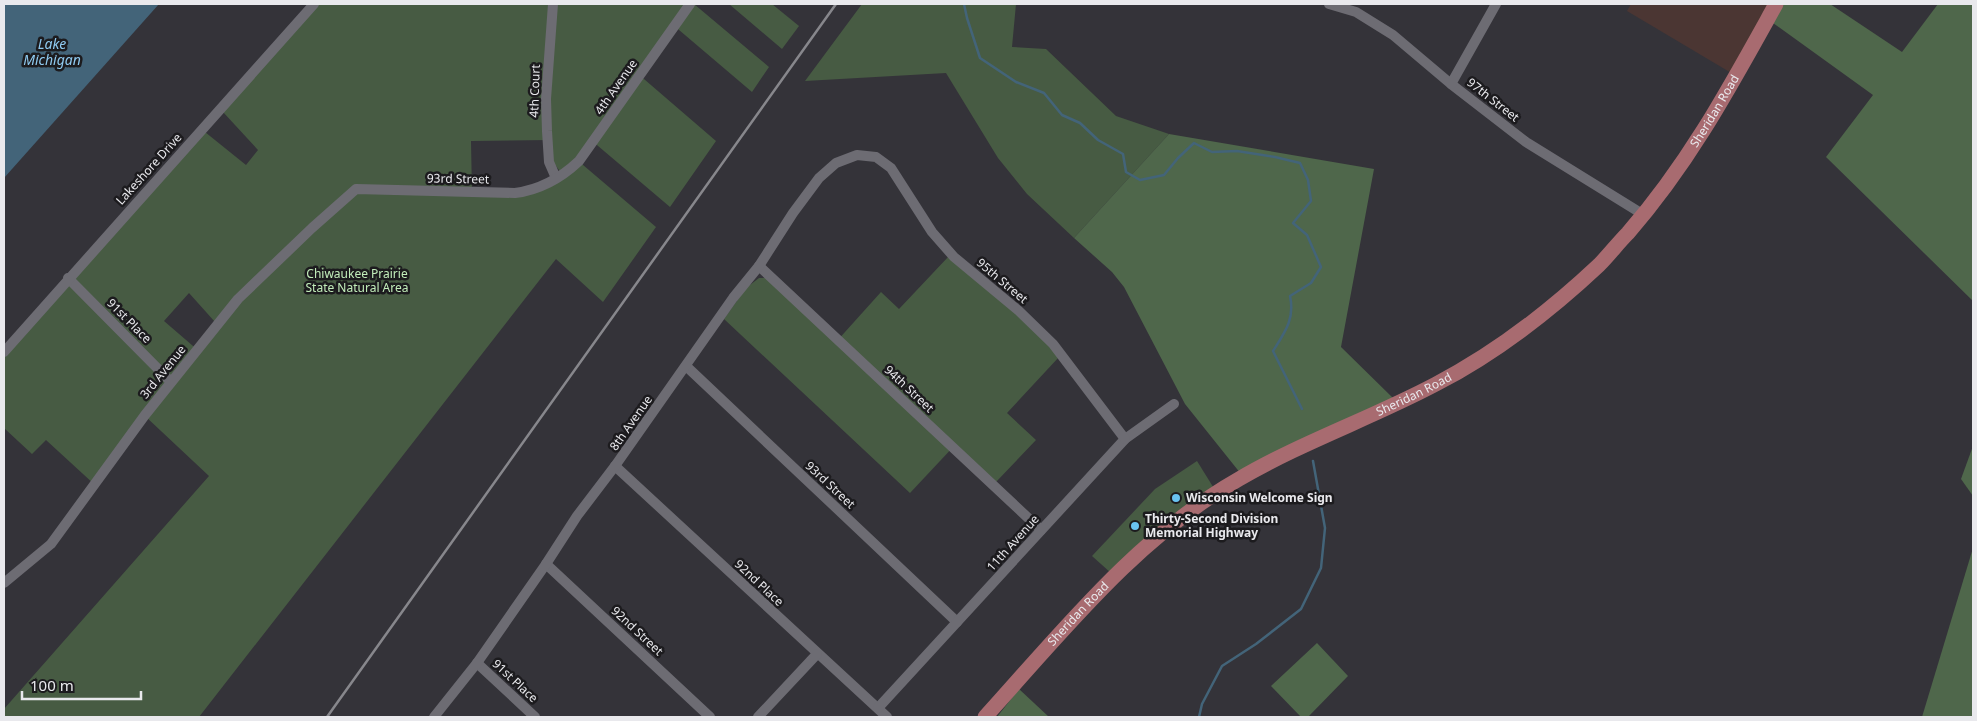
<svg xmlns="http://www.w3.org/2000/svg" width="1977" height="721" viewBox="0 0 1977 721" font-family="'Noto Sans',sans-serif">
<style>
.commercial{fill:#4b3633}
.green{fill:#475b43;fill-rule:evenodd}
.forest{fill:#4f674b}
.water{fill:#436479}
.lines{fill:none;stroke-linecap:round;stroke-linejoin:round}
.stream{stroke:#436479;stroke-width:2.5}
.street{stroke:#6d6c73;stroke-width:10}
.primary{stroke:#a86b70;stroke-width:15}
.rail{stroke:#87878c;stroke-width:2.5}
.poi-dot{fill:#69c3f1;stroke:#1c1b1e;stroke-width:2}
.labels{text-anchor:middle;stroke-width:5;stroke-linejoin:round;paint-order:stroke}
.street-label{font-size:12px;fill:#e9e9ed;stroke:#1c1b1e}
.park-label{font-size:12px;fill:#c2edba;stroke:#1c1b1e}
.poi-label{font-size:12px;font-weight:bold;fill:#e9e9ed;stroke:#1c1b1e;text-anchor:start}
.water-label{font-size:14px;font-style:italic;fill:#8fcaf0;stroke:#1c1b1e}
</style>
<rect width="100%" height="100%" fill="#343339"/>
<!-- commercial -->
<path class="commercial" d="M1631,4H1773L1733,74L1627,11Z"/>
<!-- green -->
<g class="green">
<path d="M319,4H694L769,67L752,92L672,24L637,73L716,141L670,207L591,140L576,159L656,227L603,302L556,259L199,717H4V709L209,476L145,416L95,485L46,440L32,454L4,428V355L205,132L246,165L258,150L223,112ZM550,140L553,162L565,178L519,196L472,194L471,141ZM189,293L215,322L200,352L164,321Z"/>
<path d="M729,4H772L799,26L782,49Z"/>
<path d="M862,4H1016L1012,47L1046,49L1116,116L1169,134L1074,238L1027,194L998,158L946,73L805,81Z"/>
<path d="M949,256L1026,321L1059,357L1007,413L1036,440L996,482L955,445L910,493L724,319L746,288L759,278H767L836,342L881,292L899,309Z"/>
<path d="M1197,461L1215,490L1111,573L1092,556L1155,489Z"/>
</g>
<!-- forest -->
<g class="forest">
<path d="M1784,4H1830L1902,52L1938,4H1973V301L1826,157L1873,95L1773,23Z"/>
<path d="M1169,134L1374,169L1341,347L1394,399L1241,474L1185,404L1124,287L1112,272L1074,238Z"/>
<path d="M1973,446V496L1961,479Z"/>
<path d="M1973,548V717H1922Z"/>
<path d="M1317,643L1348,676L1308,717H1301L1271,686Z"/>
<path d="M1019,689L1049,717H997Z"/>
</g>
<!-- water -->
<path class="water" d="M4,4H159L4,178Z"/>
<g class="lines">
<!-- stream -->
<g class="stream">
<path d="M964,4L967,18L980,58L1016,82L1044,93L1062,115L1080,123L1098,140L1123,154L1126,172L1140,180L1164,175L1178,158L1194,143L1212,152L1237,151L1275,157L1300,163L1308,180L1311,201L1293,223L1307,235L1321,267L1311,283L1290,296C1295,319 1285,332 1273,351L1302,409"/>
<path d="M1199,717L1202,704L1222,666L1256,644L1301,609L1321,568L1325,528L1313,461"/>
</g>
<!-- street -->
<g class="street">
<path d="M553,4L546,99L547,131L549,162L556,178"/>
<path d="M1329,4L1356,12L1393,35L1451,84L1526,142L1644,215"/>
<path d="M1451,84L1496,4"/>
<path d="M759,266L1041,530"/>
<path d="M68,278L171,382"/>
<path d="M4,352L314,4"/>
<path d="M686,366L957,622"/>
<path d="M615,466L887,717"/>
<path d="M546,564L710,717"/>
<path d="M4,583L51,544L145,415L238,299L312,228L356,189L515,193C539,190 561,178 579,161L690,4"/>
<path d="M477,663L535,717"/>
<path d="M878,708L1125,439L1174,404"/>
<path d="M434,717L477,663L546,564L577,516L615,466L733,298L759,266L793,213L819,178L836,163L857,155L876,157L891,168L932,232L954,257L1019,311L1053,344L1125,439"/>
<path d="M758,717L817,654"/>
</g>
<!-- primary -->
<path class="primary" id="s1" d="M985,717C1063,631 1137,537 1239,479C1302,442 1372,418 1436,384C1496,353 1550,311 1599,265C1609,255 1618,243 1628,233C1690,162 1731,85 1776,4"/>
<!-- rail -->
<path class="rail" d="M327,717L836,4"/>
</g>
<!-- markers -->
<g class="poi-dot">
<circle cx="1176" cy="498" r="5"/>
<circle cx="1135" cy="526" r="5"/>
</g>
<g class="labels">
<!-- street labels -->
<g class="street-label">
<text transform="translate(616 87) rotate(-55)" y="4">4th Avenue</text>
<text transform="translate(535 91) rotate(-88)" y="4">4th Court</text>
<text transform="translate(1493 100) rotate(38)" y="4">97th Street</text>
<text dy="4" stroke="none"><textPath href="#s1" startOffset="964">Sheridan Road</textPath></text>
<text transform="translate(149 169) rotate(-48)" y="4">Lakeshore Drive</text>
<text transform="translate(458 179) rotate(1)" y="4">93rd Street</text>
<text transform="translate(1002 281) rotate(40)" y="4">95th Street</text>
<text transform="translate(129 321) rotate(45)" y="4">91st Place</text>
<text transform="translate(163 372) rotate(-51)" y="4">3rd Avenue</text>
<text transform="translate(909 389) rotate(43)" y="4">94th Street</text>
<text dy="4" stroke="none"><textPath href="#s1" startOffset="544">Sheridan Road</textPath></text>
<text transform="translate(631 423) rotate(-55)" y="4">8th Avenue</text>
<text transform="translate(830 485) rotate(43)" y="4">93rd Street</text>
<text transform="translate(1013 543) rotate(-48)" y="4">11th Avenue</text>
<text transform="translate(759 583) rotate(43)" y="4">92nd Place</text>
<text dy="4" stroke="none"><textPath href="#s1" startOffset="139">Sheridan Road</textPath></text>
<text transform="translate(637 631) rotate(43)" y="4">92nd Street</text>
<text transform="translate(515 681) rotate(43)" y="4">91st Place</text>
</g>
<!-- park labels -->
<g class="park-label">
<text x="357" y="278">Chiwaukee Prairie<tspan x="357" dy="14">State Natural Area</tspan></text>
</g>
<!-- poi labels -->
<g class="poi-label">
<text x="1186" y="502">Wisconsin Welcome Sign</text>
<text x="1145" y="523">Thirty-Second Division<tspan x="1145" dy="14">Memorial Highway</tspan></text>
</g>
<!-- water labels -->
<g class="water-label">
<text x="52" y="49">Lake<tspan x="52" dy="16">Michigan</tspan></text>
</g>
</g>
<!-- border -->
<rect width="1977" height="721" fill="none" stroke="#e9e9ed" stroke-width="10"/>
<!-- scale -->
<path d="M22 691v8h119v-8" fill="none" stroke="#e9e9ed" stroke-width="2.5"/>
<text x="30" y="691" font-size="15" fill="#e9e9ed" stroke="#1c1b1e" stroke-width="4" paint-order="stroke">100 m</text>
</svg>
